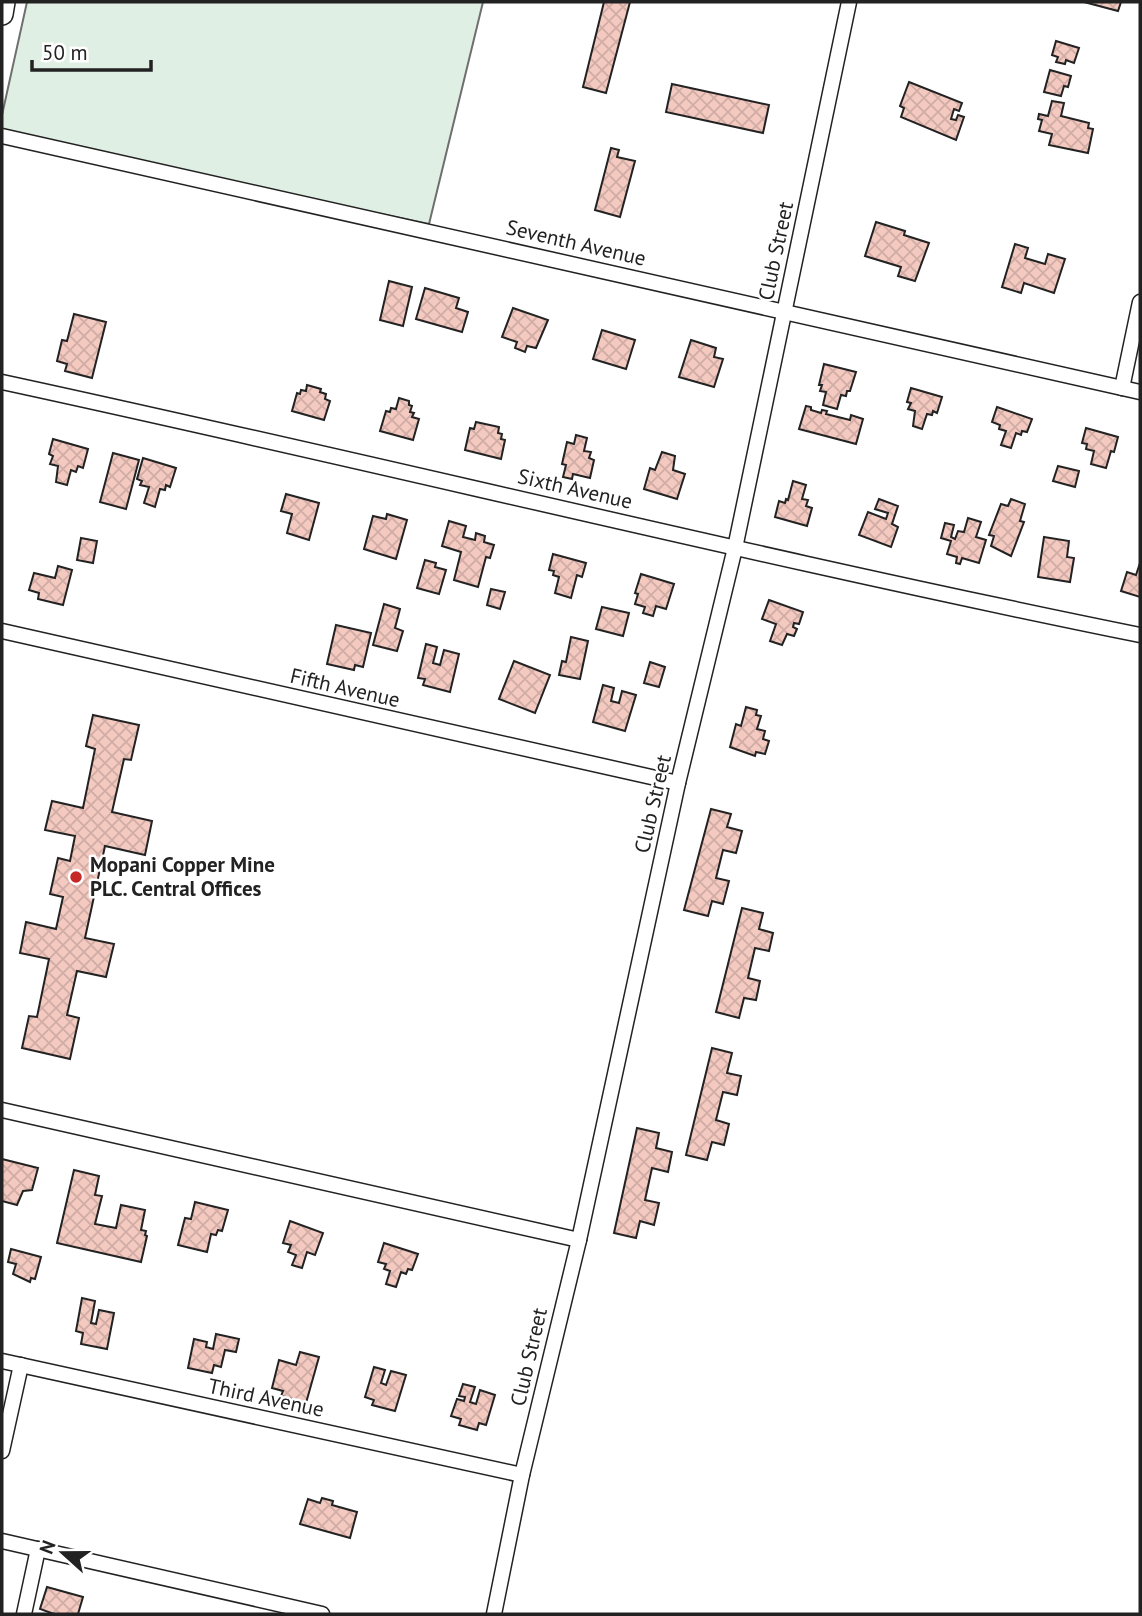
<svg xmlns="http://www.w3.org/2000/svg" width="1142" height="1616" viewBox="0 0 1142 1616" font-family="'PT Sans',sans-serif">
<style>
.green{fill:#e0efe3;stroke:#6f6f6f;stroke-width:2}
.building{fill:url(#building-cross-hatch);stroke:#222;stroke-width:2}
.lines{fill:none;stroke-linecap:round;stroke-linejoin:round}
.minor-casing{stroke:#222;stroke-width:17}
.secondary-casing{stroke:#222;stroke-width:24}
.minor{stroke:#fff;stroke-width:14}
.secondary{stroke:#fff;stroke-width:21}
.poi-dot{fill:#c62828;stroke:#fff;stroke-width:2.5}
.labels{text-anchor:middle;stroke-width:5;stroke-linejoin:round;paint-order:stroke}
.street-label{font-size:21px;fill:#222;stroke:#fff}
.poi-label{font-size:21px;font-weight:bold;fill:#222;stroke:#fff;text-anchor:start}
</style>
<defs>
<pattern id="building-cross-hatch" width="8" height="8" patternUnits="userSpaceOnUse" patternTransform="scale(1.75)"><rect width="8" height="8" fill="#f3c9c0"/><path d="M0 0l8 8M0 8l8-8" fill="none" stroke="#d0aca5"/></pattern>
</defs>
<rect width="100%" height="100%" fill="#fff"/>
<!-- green -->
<path class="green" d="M27,2H483L429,224L2,135V115Z"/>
<!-- building -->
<g class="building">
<path d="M604,2H630L606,93L583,87Z"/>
<path d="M1084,2H1121L1118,11Z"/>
<path d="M1056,41L1079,48L1074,63L1066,60L1065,64L1056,62L1058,57L1052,55Z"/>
<path d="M1050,70L1071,76L1068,87L1064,86L1061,96L1044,92Z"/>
<path d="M909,82L962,103L959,111L954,109L951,119L956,120L958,115L964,117L956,140L901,117L904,108L900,106Z"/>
<path d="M672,84L769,105L763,133L666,112Z"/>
<path d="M1052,101L1064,103L1061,116L1089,123L1088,128L1093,129L1088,153L1049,145L1052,134L1039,131L1042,120L1038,119L1039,114L1048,116Z"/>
<path d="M611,148L619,150L617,157L635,161L620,217L595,210Z"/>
<path d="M876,222L905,231L904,235L929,243L915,281L898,276L901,267L865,256Z"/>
<path d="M1015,244L1028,248L1025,258L1045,264L1048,254L1065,259L1054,293L1024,283L1021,293L1002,287Z"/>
<path d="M389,281L412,287L403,326L380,320Z"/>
<path d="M425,288L459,298L456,308L468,312L462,332L416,319Z"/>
<path d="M513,308L548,320L536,348L527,346L525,352L515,348L517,342L502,337Z"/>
<path d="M74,314L106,322L92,378L65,371L67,364L57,361L62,340L67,341Z"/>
<path d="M602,330L635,340L626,369L593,359Z"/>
<path d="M691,340L716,348L714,357L723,359L714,387L679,377Z"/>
<path d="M824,364L856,372L850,391H847L846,396L841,395L837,409L823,405L826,392L820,391L822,385H819Z"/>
<path d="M307,385L321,389L320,392L326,394L325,399L330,401L324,420L292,411L297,393L300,394L301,390L306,391Z"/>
<path d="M911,388L942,397L937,413L933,411L932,415L927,414L922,429L913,426L915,411L908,409L911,403L907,402Z"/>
<path d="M399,398L409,401V405L412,406L410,412L414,413L412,417L419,419L413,440L380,431L386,411L390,412L391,408L396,409Z"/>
<path d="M806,406L811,407V410L821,413L822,410L827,411L826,414L850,420L851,415L863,419L856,444L799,429Z"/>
<path d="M997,407L1032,419L1027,432L1022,431L1021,435L1016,433L1011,448L1001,445L1006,431L999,429L1000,425L992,422Z"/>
<path d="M476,422L499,427L498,433L502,434L501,439L505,440L501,459L465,450L470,428L474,429Z"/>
<path d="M1086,428L1118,437L1114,452L1111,451L1106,468L1091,464L1094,451L1086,449L1087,444L1082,443Z"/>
<path d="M576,435L587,438L584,451L591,452L589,458L594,460L590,478L573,474L572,479L563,477L566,465L562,464L567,442L574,444Z"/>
<path d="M53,439L88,449L83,468L78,466L76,472L71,470L67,485L56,482L58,466L50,464L53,456L49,454Z"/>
<path d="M662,452L675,456L673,470L685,474L677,499L644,489L650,468L655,470Z"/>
<path d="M113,453L139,460L126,509L100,502Z"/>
<path d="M143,458L176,468L170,487L166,485L165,490L160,489L155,507L144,503L149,487L140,485L142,481L137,479Z"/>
<path d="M1058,466L1079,471L1075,487L1053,481Z"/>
<path d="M793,481L806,485L802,499L808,500L806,506L812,508L807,526L775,517L779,501L785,503L786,499L788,500Z"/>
<path d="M286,494L319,503L309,540L287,533L292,514L281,511Z"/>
<path d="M879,499L898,506L892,524L898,527L891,547L859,535L868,512L886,519L888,513L875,509Z"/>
<path d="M1011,499L1025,504L1020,521L1024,522L1011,556L991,546L994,536L989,535L1001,504L1008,506Z"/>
<path d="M387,514L407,520L396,559L364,549L373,516L386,519Z"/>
<path d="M968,518L981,522L976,537L986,540L979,563L962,558L960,564L956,563L957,557L947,554L951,541L941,538L945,523L954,525L951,537L955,539L958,531L964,532Z"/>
<path d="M449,521L466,526L463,537L475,540L476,533L485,536L484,542L494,545L490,558L486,557L478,587L454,580L461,552L442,546Z"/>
<path d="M1044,537L1069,541L1067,557L1074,558L1070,582L1038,577Z"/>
<path d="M81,538L97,541L93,563L77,560Z"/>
<path d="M553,554L586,563L582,577L577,575L571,598L555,593L559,577L553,575L554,571L549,570Z"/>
<path d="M425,560L436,563L435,567L446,570L439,594L417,588Z"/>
<path d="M1140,563V597L1121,591L1127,572L1136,575Z"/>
<path d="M58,566L72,570L63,605L38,599L39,593L29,590L34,573L55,578Z"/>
<path d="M641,574L674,584L666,609L656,606L653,616L643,613L645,607L635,604L638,594L635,593Z"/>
<path d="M491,589L505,592L500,609L487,605Z"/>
<path d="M769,600L803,612L799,624L794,623L793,627L797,629L794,636L787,634L782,645L770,641L776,624L762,619Z"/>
<path d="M384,604L400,609L395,628L403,631L397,651L373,645Z"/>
<path d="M602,607L629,613L623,636L596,629Z"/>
<path d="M336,625L371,633L363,667L355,665L354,670L327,664Z"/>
<path d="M571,637L588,641L580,679L559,675L562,661L566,662Z"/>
<path d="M426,644L437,647L433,663L440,665L444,650L459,654L450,692L423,685L425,679L418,678Z"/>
<path d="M514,661L550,675L535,713L499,699Z"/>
<path d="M650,662L665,667L659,687L644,683Z"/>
<path d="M603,685L614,688L611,701L619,703L622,691L636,695L625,731L593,722Z"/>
<path d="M746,707L757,710L756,715L761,716L757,729L765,731L763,739L769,741L765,754L756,752L755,756L730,747L736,724L741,726Z"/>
<path d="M93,715L139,725L131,760L124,759L112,812L152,821L145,855L105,846L85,938L114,944L106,977L77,971L67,1015L79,1018L70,1059L22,1048L29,1016L37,1017L49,959L20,953L26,922L56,929L63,897L50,894L58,858L70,861L75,836L45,830L52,801L83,808L95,749L86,746Z"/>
<path d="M711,809L731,814L727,827L742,831L736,853L723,850L716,878L729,881L723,904L712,901L708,916L684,910Z"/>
<path d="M742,908L763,913L759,929L773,933L769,951L755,948L748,978L760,981L756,1000L744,998L739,1018L716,1012Z"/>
<path d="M712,1048L732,1053L727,1073L741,1076L737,1095L723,1092L716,1120L729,1124L724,1145L712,1142L707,1160L686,1155Z"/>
<path d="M637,1128L659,1133L656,1148L672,1152L668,1172L652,1168L645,1200L659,1203L654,1225L640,1221L636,1238L614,1233Z"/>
<path d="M2,1159L38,1168L32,1190L23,1191L17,1205L2,1201Z"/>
<path d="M74,1170L99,1176L95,1195L102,1196L95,1224L116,1228L121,1205L145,1210L141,1230L146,1231L145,1235L147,1236L141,1262L57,1243Z"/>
<path d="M195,1202L228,1210L222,1231L218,1230L216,1235L211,1234L207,1252L178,1245L185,1218L191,1219Z"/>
<path d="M290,1221L323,1233L315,1255L307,1252L302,1268L292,1265L296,1255L288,1252L291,1245L283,1243Z"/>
<path d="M384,1243L418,1254L412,1270L408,1269L406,1274L401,1272L396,1287L386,1284L390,1271L384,1269L386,1264L378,1262Z"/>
<path d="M11,1249L41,1257L35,1279L31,1278L30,1282L13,1274L16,1264L8,1262Z"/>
<path d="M82,1298L95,1301L91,1323L96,1324L99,1310L114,1313L107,1349L81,1344L83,1333L76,1331Z"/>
<path d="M216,1334L239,1339L236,1352L225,1350L221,1367L214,1365L212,1373L188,1368L194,1339L207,1342L206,1347L213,1349Z"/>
<path d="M300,1352L319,1357L306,1403L281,1396L283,1391L272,1388L279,1360L296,1365Z"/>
<path d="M374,1367L385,1370L381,1383L386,1385L391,1371L406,1375L395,1411L372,1405L374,1400L365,1397Z"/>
<path d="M463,1384L475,1387L470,1402L476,1404L480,1390L495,1395L486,1425L479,1423L477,1430L459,1425L461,1419L451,1416L457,1399L464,1401L465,1397L459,1396Z"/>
<path d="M322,1498L333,1501L332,1505L357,1512L350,1538L300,1524L308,1499L320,1503Z"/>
<path d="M47,1587L83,1597L78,1614H54L40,1609Z"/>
</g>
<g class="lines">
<!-- minor casing -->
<g class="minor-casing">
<g id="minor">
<path d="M2,136L1140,392"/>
<path d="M2,382C382,464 759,558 1140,635"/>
<path d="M1122,388L1140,302"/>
<path d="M2,631L678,783"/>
<path d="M2,1110L579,1240"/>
<path d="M2,1361L522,1475"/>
<path d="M2,1451L21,1365"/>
<path d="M2,1541L322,1614"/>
<path d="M24,1614L38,1549"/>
<path d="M494,1614L522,1475L579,1240L678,783L735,548L849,2"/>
</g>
</g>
<!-- secondary casing -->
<g class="secondary-casing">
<path id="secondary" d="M2,14L4,2"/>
</g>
<!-- minor -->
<use href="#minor" class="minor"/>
<!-- secondary -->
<use href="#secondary" class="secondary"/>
</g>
<!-- markers -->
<circle class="poi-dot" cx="76" cy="877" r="7"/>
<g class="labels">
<!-- street labels -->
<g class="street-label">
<text transform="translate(576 243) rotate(13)" y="7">Seventh Avenue</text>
<text transform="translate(776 251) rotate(-78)" y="7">Club Street</text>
<text transform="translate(575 489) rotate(13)" y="7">Sixth Avenue</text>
<text transform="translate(345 688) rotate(13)" y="7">Fifth Avenue</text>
<text transform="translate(653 804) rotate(-77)" y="7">Club Street</text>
<text transform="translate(529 1357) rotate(-77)" y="7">Club Street</text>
<text transform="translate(266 1398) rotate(12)" y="7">Third Avenue</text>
</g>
<!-- poi labels -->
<g class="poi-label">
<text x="90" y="872">Mopani Copper Mine<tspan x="90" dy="24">PLC. Central Offices</tspan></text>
</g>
</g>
<!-- border -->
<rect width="1142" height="1616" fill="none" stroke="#222222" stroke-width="7"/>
<!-- north arrow -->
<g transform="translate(63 1553) rotate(291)" stroke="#ffffff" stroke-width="5" paint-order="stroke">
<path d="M0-5L12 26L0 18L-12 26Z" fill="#222222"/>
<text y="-10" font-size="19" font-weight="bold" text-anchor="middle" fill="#222222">N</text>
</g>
<!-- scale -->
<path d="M32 60v10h119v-10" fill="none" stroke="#222222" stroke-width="3.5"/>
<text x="42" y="60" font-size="21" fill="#222222" stroke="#ffffff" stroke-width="5" paint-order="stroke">50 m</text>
</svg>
